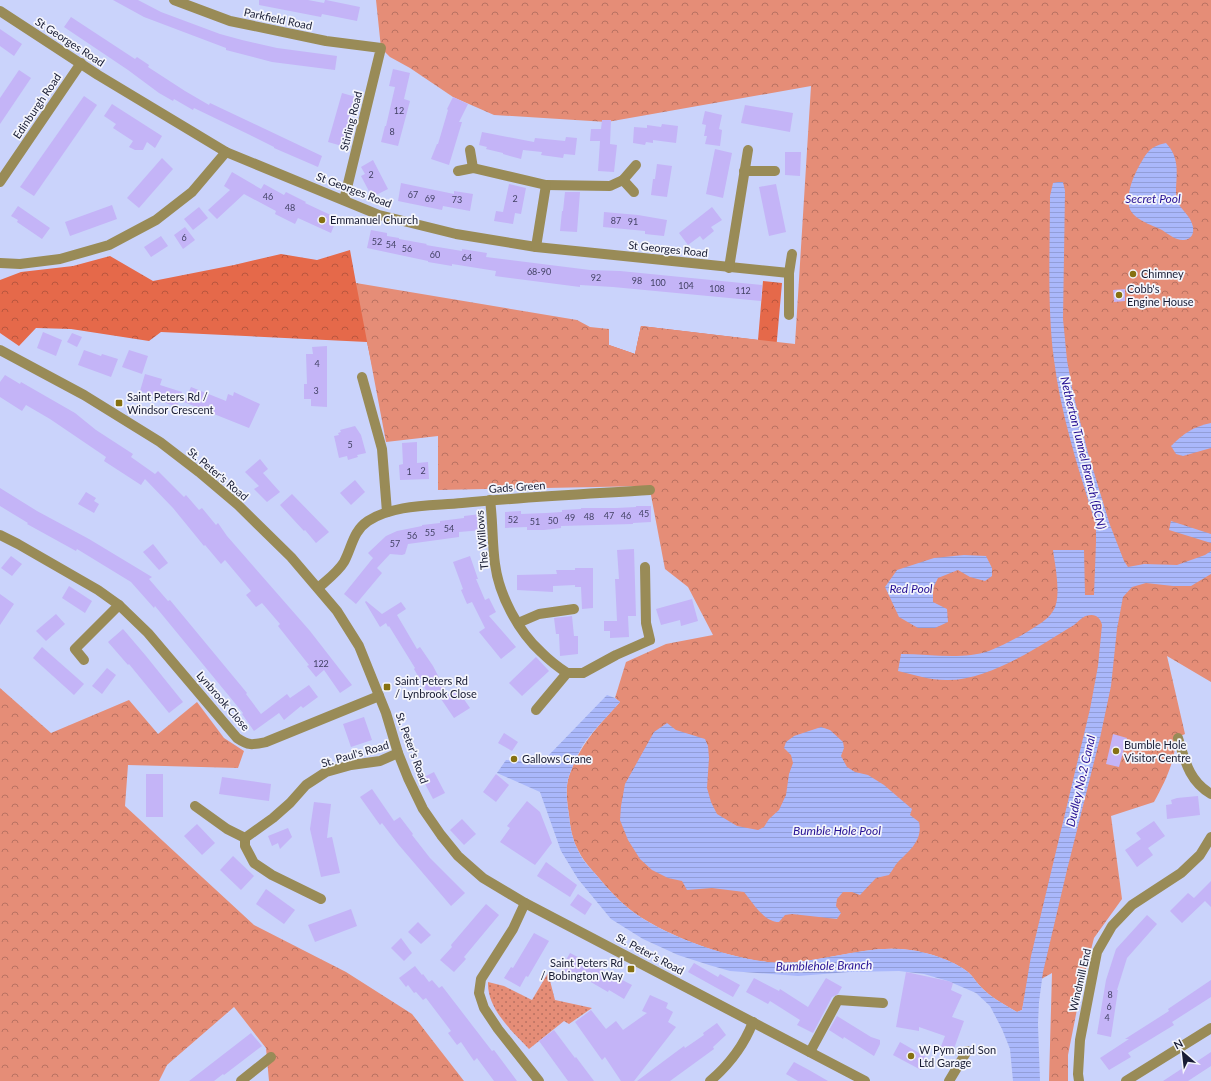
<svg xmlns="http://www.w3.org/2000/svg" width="1211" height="1081" viewBox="0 0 1211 1081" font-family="Lato,sans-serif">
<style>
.grass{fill:url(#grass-dots)}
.forest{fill:url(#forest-crowns)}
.park{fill:url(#park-crowns)}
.water{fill:url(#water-rules)}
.building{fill:#c4b4f7}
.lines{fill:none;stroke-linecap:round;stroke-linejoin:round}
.minor{stroke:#998b57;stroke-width:10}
.poi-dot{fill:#867112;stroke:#f4f5fc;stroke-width:1.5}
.labels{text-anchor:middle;stroke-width:3.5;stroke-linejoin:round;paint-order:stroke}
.number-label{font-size:9px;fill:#434265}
.street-label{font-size:11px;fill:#181c34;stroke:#f4f5fc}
.poi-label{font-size:11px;fill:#181c34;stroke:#f4f5fc;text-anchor:start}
.water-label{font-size:12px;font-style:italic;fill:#251094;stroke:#f4f5fc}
</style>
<defs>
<pattern id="grass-dots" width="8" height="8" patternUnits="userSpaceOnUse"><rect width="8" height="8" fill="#e58d77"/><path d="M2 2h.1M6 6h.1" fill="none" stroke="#b97262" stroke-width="1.8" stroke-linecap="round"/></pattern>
<pattern id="forest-crowns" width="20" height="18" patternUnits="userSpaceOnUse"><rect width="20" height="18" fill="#e5694a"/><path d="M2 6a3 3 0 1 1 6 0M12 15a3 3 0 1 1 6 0" fill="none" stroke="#b9563e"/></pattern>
<pattern id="park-crowns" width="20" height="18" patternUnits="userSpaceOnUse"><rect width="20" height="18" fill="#e58d77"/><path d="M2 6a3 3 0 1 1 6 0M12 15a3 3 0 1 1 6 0" fill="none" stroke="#b97262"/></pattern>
<pattern id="water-rules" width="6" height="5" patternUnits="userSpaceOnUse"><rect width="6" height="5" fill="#aab8fb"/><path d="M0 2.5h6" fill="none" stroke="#929ed8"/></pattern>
</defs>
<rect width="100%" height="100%" fill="#cad3fb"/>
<!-- grass -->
<path class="grass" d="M548,973L555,1000L592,1008L569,1024L564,1021L529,1049C512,1031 487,1009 488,982L504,986L532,1000Z"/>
<!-- forest -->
<path class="forest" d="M350,250L356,283L401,301L609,345L635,354L641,326L758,340L763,281L782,283L775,362L440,415L372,365L367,342L161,332L149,341L71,329L36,328L19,346L0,333V280L21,272L73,266L110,256L153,281L234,265L281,254L317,260Z"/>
<!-- park -->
<g class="park">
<path d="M376,0H1211V682L1167,656L1185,734L1176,738C1175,762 1165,782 1154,802L1111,816L1122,899L1094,938L1081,989L1068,1055V1081H1049L1052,973L1027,987L1022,1010L1017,1012C1003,1004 990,997 979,985C976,982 974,978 971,975C959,962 927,952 910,950C863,943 815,967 767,962C724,957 662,935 628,908C617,899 607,888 598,877C590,868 582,859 577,848C572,838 570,826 569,815C567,803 565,788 569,776C580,744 598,726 620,702L615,698L626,662L666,644L713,635L688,587L665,569L650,490L646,486L438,490V436L386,442L356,283L577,320L590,327L609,329V345L635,354L641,326L795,344L811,86L607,122L494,115L453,97L410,68L390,57L381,48Z"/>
<path d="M0,688L51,733L129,700L158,734L197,702L224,738L244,751L238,768L128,765L125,806L254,925L346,972L412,1014L464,1081H269L266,1048L234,1007L167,1065L159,1081H0Z"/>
</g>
<!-- water -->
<g class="water">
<path d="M1166,143C1179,157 1177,171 1176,189C1176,193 1176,197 1177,201C1181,210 1191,216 1193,227C1194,233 1192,239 1184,240C1177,241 1168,234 1162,230C1152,225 1131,219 1129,206C1128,202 1129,198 1129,194C1130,185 1134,176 1138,168C1147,153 1148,147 1166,143Z"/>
<path d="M1058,182H1063L1065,191L1063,319L1067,360L1073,393L1088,453L1110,525L1124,561L1128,567L1144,564L1177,565L1205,555L1211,551V574L1191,586H1173L1146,583L1132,587L1123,597L1117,629L1111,686L1100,738L1067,870L1043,972L1039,1002L1038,1024L1040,1081H1013L1010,1049L1002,1029L990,1006L976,993L948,981L924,974L899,971L849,972L798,976L730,971L709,965L678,955L643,939L611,919L578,879L561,851L540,792L497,773L506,760L536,762L549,755L607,695L615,698L620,702C610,714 598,725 589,737C580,747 574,763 569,776C565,788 567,802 569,815C570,826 572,838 577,848C581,859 590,868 598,877C607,888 617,899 628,908C661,935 725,957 767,962C815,967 862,943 910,950C927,952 959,962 971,975C974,978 976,982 979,985C990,997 1003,1004 1017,1012L1022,1010L1031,956L1090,709L1098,666L1102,625C1100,617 1095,613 1086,616C1082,617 1078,622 1074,625C1066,630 1057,635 1048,641C1020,658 980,681 946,680C930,680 914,675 898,671L901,654C930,654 962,660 989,651C1002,646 1015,639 1027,632C1036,626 1048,620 1053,611C1062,598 1055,565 1053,550H1084L1085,595H1094L1096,542V525C1079,471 1061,416 1054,360C1047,306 1050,250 1050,196L1053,183Z"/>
<path d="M1211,423V448L1183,456L1176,454L1171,446C1184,433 1193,427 1211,423Z"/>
<path d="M1171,521L1211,534V543L1169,530Z"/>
<path d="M964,555L986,556L992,568V576L985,581L970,577L958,570L938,578L933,588V602L947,609L948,622L935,628H918L899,617L885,587L897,570L934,558Z"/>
<path d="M667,723L676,730L705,739L708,746L709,758L707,788L711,802L717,814L737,826L758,830L764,827L769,819L779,810L786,795L789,774L793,763L791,755L784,748L786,742L794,736L821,727L830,730L843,742L844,748L841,756L847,767L855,772L868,775L884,785L912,809L910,815L919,822C923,840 910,850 898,862C895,865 892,871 889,875L876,878L860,895L852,892H843L837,899L836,906L841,913L837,919L792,914L785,915L779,922C764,922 753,903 744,892L712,888L687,890L682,881L668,878L652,870L640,859L628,840L620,820L621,806L625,784L654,732Z"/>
</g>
<!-- building -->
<g class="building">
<path d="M113,0H138L161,12L220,34L242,40L277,48L337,56L335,70L272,62L226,50V48L144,17Z"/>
<path d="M259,0H308L324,3L325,0H326L360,7L357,21L322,14L321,17L259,5Z"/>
<path d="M71,17L135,59L137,57L149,65L148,67L185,91L209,105L210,103L322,156L318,167L274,148V147L250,135L194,108L193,110L174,99L173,101L159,93L128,70L64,27Z"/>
<path d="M0,29L22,44L14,56L0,46Z"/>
<path d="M393,69L410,73L404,99L410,101L398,146L381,142L385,126H386L395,87L389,86Z"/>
<path d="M19,70L31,78L0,124V98Z"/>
<path d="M342,93L356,97L342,146L328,142Z"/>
<path d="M84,96L97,105L34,196L20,187Z"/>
<path d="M453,97L468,104L459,122H462L449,165L431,159L437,144H438L448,110L447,109Z"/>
<path d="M112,104L162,136L155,148L147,142L143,150H135L129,147L133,141L113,128L116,124L104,116Z"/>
<path d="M745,105L793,113L790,132L741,123Z"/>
<path d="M705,111L722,115L719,129L722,130L720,146L705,144L707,136H704L706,125L702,124Z"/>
<path d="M602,120H611L610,144L617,145L614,172L598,171L600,141H590L591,129H601Z"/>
<path d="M662,124L678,126L676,143L653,140V143L646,142L645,145L633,143L634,127L647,128V125L661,127Z"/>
<path d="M482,132L534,142L535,138L565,141L566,137L577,138L575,155L564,154L563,158L541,155L542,152L523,150L521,159L503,154V153L486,149L487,147L479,145Z"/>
<path d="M715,149L732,153L723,198L706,194Z"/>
<path d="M785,152H801L800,176L785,175Z"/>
<path d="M162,158L173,169L139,208L127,198Z"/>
<path d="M373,160L388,189L372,197L361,176L365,174L361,167Z"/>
<path d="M657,164L672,166L667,197L651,195L653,179H655Z"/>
<path d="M232,172L261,189L264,184L284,195L286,192L306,202L305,203L337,218L331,233L298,218L295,224L275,214L276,211L244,194L217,219L208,210L230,190L224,186Z"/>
<path d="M401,183L454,194V191L473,194L470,211L443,206L442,210L398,201Z"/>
<path d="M509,184L526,188L521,214L515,213L513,224L494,221L496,211L503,212Z"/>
<path d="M776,184L786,232L769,236L759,187Z"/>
<path d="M565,192H580L577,232L560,231L562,211H563Z"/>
<path d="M112,205L117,219L70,236L65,222Z"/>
<path d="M18,206L50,228L42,239L17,222L18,220L11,216Z"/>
<path d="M199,207L208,218L193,230L184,219Z"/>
<path d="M712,207L722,220L711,227L714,231L703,240L700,236L688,245L679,233Z"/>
<path d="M604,212L638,215L667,220L664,236L645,234V231L603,227Z"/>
<path d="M185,227L195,240L183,249L174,235Z"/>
<path d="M371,230L387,233V236L399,238V239L427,244L426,245L462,251V249L487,253L486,257L590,270L620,271L762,285L761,301L613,287L580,285V287L495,276L496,271L452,264V266L428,262V261L367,248Z"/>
<path d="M161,236L168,246L151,257L144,247Z"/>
<path d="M1125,289V301L1114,302L1113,290Z"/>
<path d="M43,332L62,340L56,356L37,348Z"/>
<path d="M72,333L82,337L77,347L67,342Z"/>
<path d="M327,346V407L311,406V399H304V384H307L306,354H313L312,347Z"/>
<path d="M84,350L101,356L102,354L118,359L111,377L78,365Z"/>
<path d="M129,350L148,356L142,374L122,367Z"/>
<path d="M145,374L162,379L160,385L182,392L177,407L160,401L161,398L140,391Z"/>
<path d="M5,375L20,384L21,382L75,413L96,430L133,454L131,457L155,474L158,471L184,497L186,495L199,510L202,508L216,525L218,523L227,536L310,631L352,685L340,693L324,670L316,677L307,666L309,665L278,626L280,624L262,603L256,607L246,595L251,591L225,560L221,564L205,545L204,546L173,508L145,479L141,485L104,461L106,457L50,419L26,405L22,411L0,397V382Z"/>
<path d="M191,387L226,401L228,394L233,396L234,392L260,404L249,428L184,402Z"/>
<path d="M355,426L361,435L366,453L357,455L358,457L348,460L347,456L339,458L334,436L339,435L338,433L341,432L340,430Z"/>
<path d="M417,442V463L428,462L429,479L400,480L399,465L403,464L402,443Z"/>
<path d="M260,459L268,469L263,473L280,492L267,502L254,489L259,486L245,472Z"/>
<path d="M355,480L365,492L351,505L340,493Z"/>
<path d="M0,488L37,511L89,539L152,577L149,579L168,601L170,600L247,693L246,694L261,714L287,694L290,698L309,685L318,697L303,708L301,706L284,720L279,713L254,731L242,714L243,713L155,606L154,608L131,582L77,549L76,551L27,524L28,523L0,506Z"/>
<path d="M86,492L96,498L94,501L99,504L94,513L78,504Z"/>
<path d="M292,494L329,532L316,543L305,530L304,531L280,505Z"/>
<path d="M636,506H651V522L633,523V524L561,526V528L544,530H527V527L505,528V512L521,511V514L546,513L562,512V510L581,509V508H616L636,507Z"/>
<path d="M481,514L483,530L459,532V537L408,544L405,554L402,555L390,554L377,568L382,573L356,604L344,594L373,558L368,553L386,536L397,531L422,526V525L440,523V521L464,518V516Z"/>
<path d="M153,544L168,563L159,570L143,552Z"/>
<path d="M634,549L636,616H628L629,637L610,638V631H604V621H617L615,579H619L617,550Z"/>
<path d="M11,556L22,564L12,576L1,568Z"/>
<path d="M470,556L478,579H476L485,600L489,598L496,612L489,616L516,647L501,659L479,632L485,628L472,602L467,604L461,590L463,589L453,562Z"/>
<path d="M575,568H593V608L582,609L581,587H575V585L553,586V592L517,590V575L557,574L556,570H575Z"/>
<path d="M69,586L92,601L85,613L62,598Z"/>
<path d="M0,594L14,604L0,625Z"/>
<path d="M692,599L698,621L681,626L680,620L661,625L656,609Z"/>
<path d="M366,601L382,614L401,602L406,609L397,615L417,649L420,647L433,666L446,691L431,699L414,669L415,668L389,626L388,627L386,623L380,627L365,602Z"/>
<path d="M56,614L65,624L46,641L36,631Z"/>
<path d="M572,616L574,636H578V654L560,656L559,634H556L554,618Z"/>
<path d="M123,629L146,656L183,702L169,713L129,664L128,665L108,642Z"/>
<path d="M42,647L84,684L74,695L33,658Z"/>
<path d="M536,657L549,671L522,696L509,683Z"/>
<path d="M107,668L116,675L102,694L92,686Z"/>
<path d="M457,689L470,708L454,718L441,699Z"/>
<path d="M364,717L372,740L351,747L343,724Z"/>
<path d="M504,733L518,742L512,751L498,743Z"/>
<path d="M1113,734L1127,738L1119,767L1106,764Z"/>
<path d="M434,772L445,793L433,799L422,778Z"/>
<rect x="146" y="774" width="17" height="43"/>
<path d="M496,774L509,785L496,802L483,792Z"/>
<path d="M222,777L271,784L269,801L219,794Z"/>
<path d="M372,789L394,821L400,817L413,834L412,835L430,858L465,893L451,906L398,844L382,823L380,825L360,797Z"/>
<path d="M1198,796L1200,815L1167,819L1166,805L1172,804L1171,800L1177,798Z"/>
<path d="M527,801L540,812L552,843L535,865L500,842L510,828L507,826Z"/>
<path d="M314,802L331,804L327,838L332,837L340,873L321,877L310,829Z"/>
<path d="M462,819L476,834L464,845L450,830Z"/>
<path d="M1154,821L1165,836L1148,848L1153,855L1137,867L1125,850L1141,839L1136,833Z"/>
<path d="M197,824L215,843L202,855L184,836Z"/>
<path d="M288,828L292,837L280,849L278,843L272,846L268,836Z"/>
<path d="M233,856L254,876L241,890L220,870Z"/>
<path d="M546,862L577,885L570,897L537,876Z"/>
<path d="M1211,881V907L1205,901L1182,923L1170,911L1188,893L1194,898Z"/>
<path d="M266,889L295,910L284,924L256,904Z"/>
<path d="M578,894L592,904L585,915L570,905Z"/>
<path d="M486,904L499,915L464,957L466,959L454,972L440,960L452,947L451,945Z"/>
<path d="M351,909L357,926L315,942L308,925Z"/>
<path d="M1147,915L1157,924L1127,958L1117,990H1118L1111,1037L1097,1034L1106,980L1116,949Z"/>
<path d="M418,922L431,935L421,944L408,932Z"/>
<path d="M534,933L549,941L528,977L526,976L520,987L504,978L511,967L513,968Z"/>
<path d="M401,938L412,953L404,961L391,948Z"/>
<path d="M570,953L632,985L624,999L609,990L608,992L577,974L576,977L572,974V975L561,969Z"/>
<path d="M694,963L718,977L720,974L740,985L733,997L688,972Z"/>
<path d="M415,966L422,975L423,974L429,982L432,980L439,988L442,986L492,1051L494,1050L517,1081H494L477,1058L474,1061L461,1042L457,1045L448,1033L451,1031L426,998L423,1000L416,992L414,993L408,985L406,987L399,978Z"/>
<path d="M906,972L948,981L953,983L951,990L962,995L952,1017L964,1021L952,1054L940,1049L945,1036L919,1027V1031L896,1027Z"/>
<path d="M754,978L779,991L780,989L808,1007L826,978L842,987L838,994L832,997L813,1033L797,1025L800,1020L770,1001L768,1004L746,992Z"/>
<path d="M1211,980V997L1172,1022L1174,1025L1128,1053L1131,1057L1109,1070L1100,1058L1129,1039H1125L1169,1011L1168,1009Z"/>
<path d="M650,995L668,1003L666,1008L673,1012L668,1022L676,1027L634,1081H621L605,1057L602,1060L575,1022L591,1010L606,1029L616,1021L623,1030L647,1013L642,1011Z"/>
<path d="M837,1016L871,1037L880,1040V1044L874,1056L844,1037L843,1039L829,1030Z"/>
<path d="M717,1023L726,1035L713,1047L714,1049L670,1081H637L684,1046L685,1048L704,1035L703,1033Z"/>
<path d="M554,1030L575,1058L576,1057L594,1081H568L539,1041Z"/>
<path d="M251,1033L262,1046L224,1075L223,1074L214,1081H189Z"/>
<path d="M900,1042L928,1058L921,1070L893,1055Z"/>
<path d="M1211,1052V1066L1188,1081H1163L1195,1060L1196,1062Z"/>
<path d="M794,1062L809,1070L828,1081H798L786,1074Z"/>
</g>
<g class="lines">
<!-- minor -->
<g class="minor">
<path d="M174,0L230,21L326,41L381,48L344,200"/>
<path d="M0,11L98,75L226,152L379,215L456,234L536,247L789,273"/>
<path d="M470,150L473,168"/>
<path d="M458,171L473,168L546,185L610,186L623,180L636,165"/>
<path d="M744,171H775"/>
<path d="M623,180L634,192"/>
<path d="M0,182L81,63"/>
<path d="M536,247L546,185"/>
<path d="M0,263L20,264L60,259L109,245L156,220L192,192L226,152"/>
<path d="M729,268L748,150"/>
<path d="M789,315V273L792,254"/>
<path d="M0,350L84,395L160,442L199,472L238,505L291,557L337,611L359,646L386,713L398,753L408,778L423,809L441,835L458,856L483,878L525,903L865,1081"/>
<path d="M362,377L382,449L387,512"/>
<path d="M490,500C493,522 492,543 495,564C499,595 518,631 541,652C549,660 558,667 567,673H583L616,655L650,640L646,623L645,567"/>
<path d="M0,535L18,544L98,590L119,605L148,633L237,738C249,746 252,745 266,742L379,696"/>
<path d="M318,588C327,580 338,572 344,562C352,547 353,531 368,521C394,504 432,506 462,503C525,497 587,494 650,490"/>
<path d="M518,623L539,614L574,609"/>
<path d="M84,660L75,649L119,605"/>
<path d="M536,710L567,673"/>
<path d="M1178,738C1185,761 1189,781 1211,794"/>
<path d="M195,806L227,829L245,838V846L254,863L272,875L321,899"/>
<path d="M245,838L273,818L290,803L306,785L326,772L351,765L380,761L398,753"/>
<path d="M525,903L513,929L481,979L479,993L484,1008L498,1029L539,1081"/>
<path d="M810,1052L838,1000L883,1003"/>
<path d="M241,1081L271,1057"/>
<path d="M710,1081C729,1065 744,1045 753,1022"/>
<path d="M949,1081L967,1051"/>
<path d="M1079,1081L1078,1074L1080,1040L1097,952L1112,926L1132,905L1181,873L1200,855L1211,837"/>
<path d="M1126,1081L1211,1028"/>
</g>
</g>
<!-- markers -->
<g class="poi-dot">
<circle cx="322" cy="220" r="4"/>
<circle cx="1133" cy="274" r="4"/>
<circle cx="1119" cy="295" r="4"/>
<rect x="115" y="399" width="8" height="8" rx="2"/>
<rect x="383" y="683" width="8" height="8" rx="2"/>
<circle cx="1116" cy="751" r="4"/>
<circle cx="514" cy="759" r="4"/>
<rect x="627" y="965" width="8" height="8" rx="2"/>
<circle cx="911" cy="1056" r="4"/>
</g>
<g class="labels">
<!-- number labels -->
<g class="number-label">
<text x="399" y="114">12</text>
<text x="392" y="135">8</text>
<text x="371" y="178">2</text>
<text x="413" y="198">67</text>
<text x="268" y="200">46</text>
<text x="430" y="202">69</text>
<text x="515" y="202">2</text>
<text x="457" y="203">73</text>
<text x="290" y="211">48</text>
<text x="616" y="224">87</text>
<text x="633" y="225">91</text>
<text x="184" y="241">6</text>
<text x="377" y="245">52</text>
<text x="391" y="248">54</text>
<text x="407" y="252">56</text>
<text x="435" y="258">60</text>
<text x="467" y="261">64</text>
<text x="539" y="275">68-90</text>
<text x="596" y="281">92</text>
<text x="637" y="284">98</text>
<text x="658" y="286">100</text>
<text x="686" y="289">104</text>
<text x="717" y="292">108</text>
<text x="743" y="294">112</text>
<text x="317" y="367">4</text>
<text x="316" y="394">3</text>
<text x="350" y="448">5</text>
<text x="423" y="474">2</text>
<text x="409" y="475">1</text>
<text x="644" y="517">45</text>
<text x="609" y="519">47</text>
<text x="626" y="519">46</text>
<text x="589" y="520">48</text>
<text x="570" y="521">49</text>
<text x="513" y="523">52</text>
<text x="553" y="524">50</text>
<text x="535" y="525">51</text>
<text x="449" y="532">54</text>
<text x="430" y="536">55</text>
<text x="412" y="539">56</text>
<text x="395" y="547">57</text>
<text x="321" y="667">122</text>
<text x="1110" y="998">8</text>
<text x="1109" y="1010">6</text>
<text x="1107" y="1021">4</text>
</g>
<!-- street labels -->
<g class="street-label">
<text transform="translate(278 19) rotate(12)" y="4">Parkfield Road</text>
<text transform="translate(70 42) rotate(33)" y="4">St Georges Road</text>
<text transform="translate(37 106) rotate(-56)" y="4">Edinburgh Road</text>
<text transform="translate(351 121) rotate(-76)" y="4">Stirling Road</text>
<text transform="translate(354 190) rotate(21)" y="4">St Georges Road</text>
<text transform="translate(668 249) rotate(6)" y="4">St Georges Road</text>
<text transform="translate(218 474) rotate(40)" y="4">St. Peter's Road</text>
<text transform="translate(517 487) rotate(-4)" y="4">Gads Green</text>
<text transform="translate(482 540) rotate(-95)" y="4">The Willows</text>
<text transform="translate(223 701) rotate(49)" y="4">Lynbrook Close</text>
<text transform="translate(412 748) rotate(70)" y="4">St. Peter's Road</text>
<text transform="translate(355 754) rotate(-16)" y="4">St. Paul's Road</text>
<text transform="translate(650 954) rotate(28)" y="4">St. Peter's Road</text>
<text transform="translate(1080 980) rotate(-77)" y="4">Windmill End</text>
</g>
<!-- poi labels -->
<g class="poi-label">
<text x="330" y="224">Emmanuel Church</text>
<text x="1141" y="278">Chimney</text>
<text x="1127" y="293">Cobb's<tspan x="1127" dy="13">Engine House</tspan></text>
<text x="127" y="401">Saint Peters Rd /<tspan x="127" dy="13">Windsor Crescent</tspan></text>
<text x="395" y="685">Saint Peters Rd<tspan x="395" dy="13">/ Lynbrook Close</tspan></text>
<text x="1124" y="749">Bumble Hole<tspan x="1124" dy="13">Visitor Centre</tspan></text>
<text x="522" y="763">Gallows Crane</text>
<text x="623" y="967" text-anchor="end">Saint Peters Rd<tspan x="623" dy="13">/ Bobington Way</tspan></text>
<text x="919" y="1054">W Pym and Son<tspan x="919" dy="13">Ltd Garage</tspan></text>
</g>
<!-- water labels -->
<g class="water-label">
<text x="1153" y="203">Secret Pool</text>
<text transform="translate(1083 453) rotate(76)" y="4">Netherton Tunnel Branch (BCN)</text>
<text x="911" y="593">Red Pool</text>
<text transform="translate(1081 781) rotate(-77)" y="4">Dudley No.2 Canal</text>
<text x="837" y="835">Bumble Hole Pool</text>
<text transform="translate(824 966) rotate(-1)" y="4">Bumblehole Branch</text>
</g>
</g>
<!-- north arrow -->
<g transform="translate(1183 1053) rotate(332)" stroke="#f4f5fc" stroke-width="3" paint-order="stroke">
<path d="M0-3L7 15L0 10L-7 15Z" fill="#181c34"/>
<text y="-6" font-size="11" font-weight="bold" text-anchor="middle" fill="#181c34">N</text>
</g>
</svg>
